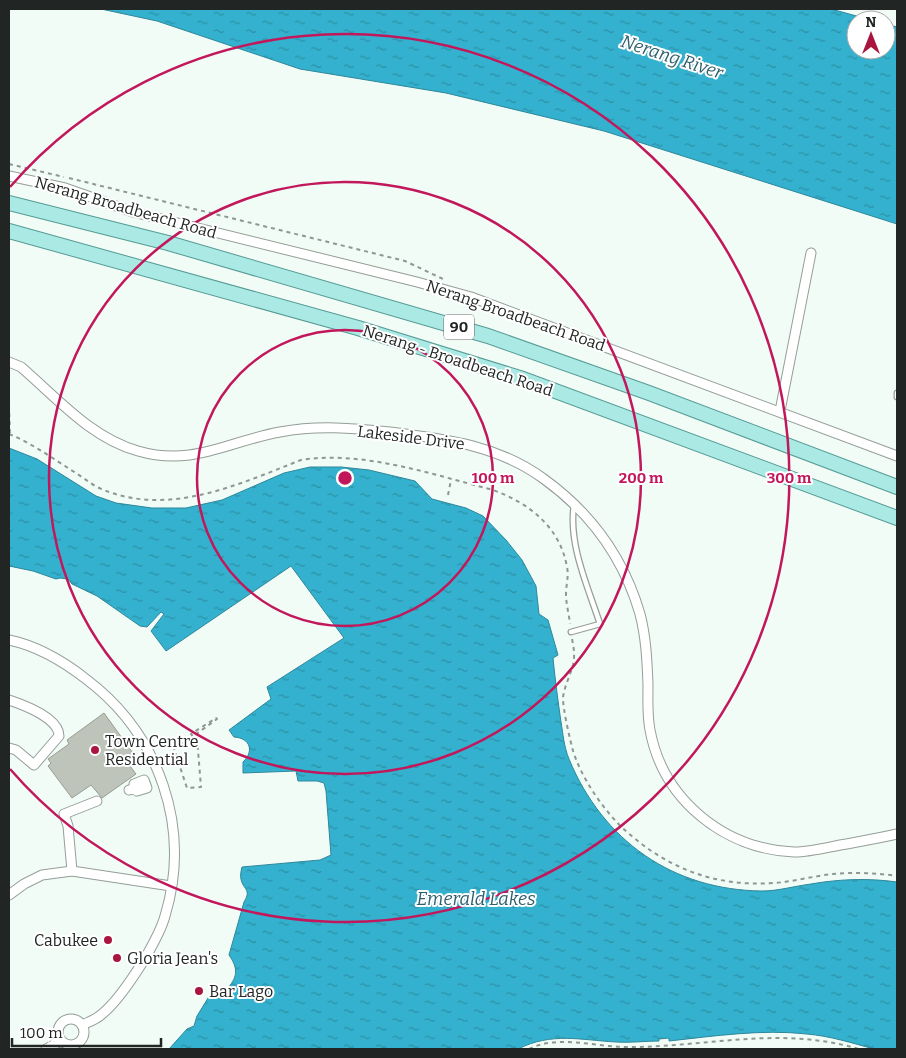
<svg xmlns="http://www.w3.org/2000/svg" width="906" height="1058" viewBox="0 0 906 1058" font-family="Bitter,serif">
<style>
.water{fill:url(#water-ripples);stroke:#2e879b}
.building{fill:#bfc4ba;stroke:#989d93}
.lines{fill:none;stroke-linecap:round;stroke-linejoin:round}
.lane-casing{stroke:#959e98;stroke-width:7}
.street-casing{stroke:#959e98;stroke-width:11}
.primary-casing{stroke:#569b95;stroke-width:16}
.path{stroke:#8f9793;stroke-width:2;stroke-dasharray:4 4;stroke-linecap:butt}
.lane{stroke:#fff;stroke-width:4.5}
.street{stroke:#fff;stroke-width:9}
.primary{stroke:#abe9e4;stroke-width:14}
.ring{fill:none;stroke:#c2185b;stroke-width:2.5}
.poi-dot{fill:#aa153f;stroke:#fff;stroke-width:2}
.labels{text-anchor:middle;stroke-width:4;stroke-linejoin:round;paint-order:stroke}
.shield{fill:#fff;stroke:#646665;stroke-width:1}
.shield-label{font-size:15px;font-weight:bold;fill:#212523}
.street-label{font-size:16px;fill:#212523;stroke:#fff}
.poi-label{font-size:16px;fill:#212523;stroke:#fff;text-anchor:start}
.water-label{font-size:18px;font-style:italic;fill:#2e5f6c;stroke:#fff}
.centre{fill:#c2185b;stroke:#fff;stroke-width:2.5}
.ring-label{font-size:15px;text-anchor:middle;font-weight:bold;fill:#c2185b;stroke:#fff;stroke-width:4;stroke-linejoin:round;paint-order:stroke}
</style>
<defs>
<pattern id="water-ripples" width="26" height="14" patternUnits="userSpaceOnUse" patternTransform="scale(1.25)"><rect width="26" height="14" fill="#34b1ce"/><path d="M2 4q2-2 4 0t4 0M15 11q2-2 4 0t4 0" fill="none" stroke="#2c90a7"/></pattern>
</defs>
<rect width="100%" height="100%" fill="#f1fcf6"/>
<!-- water -->
<g class="water">
<path d="M101,9H831L871,20H856V50H886V24L897,27V224L604,131L446,93L300,69L157,21Z"/>
<path d="M9,448L37,459L96,496L116,503L152,508H186L222,500L284,473L310,467H341L369,470L415,481L432,499L466,508L483,516L506,540L522,560L536,586L539,614L548,620L558,655L553,658C555,679 558,701 561,722C563,734 564,747 569,759C603,841 673,890 762,891C778,891 795,886 811,884C839,879 869,878 897,882V1049C890,1049 881,1050 874,1049C852,1043 830,1036 807,1034C761,1029 715,1036 669,1041V1038L659,1039V1041C645,1041 630,1043 616,1042C580,1040 552,1032 518,1049H169L187,1029L194,1026L197,1016L213,990L228,988C238,976 238,968 229,955L244,902C252,889 243,890 241,879C240,876 241,871 242,867L320,860L331,855L326,791L324,783L317,781H298L296,771L243,773V762C254,752 251,738 234,737L229,730L271,699L267,687L344,638L291,566L166,651L151,631L164,614L161,612L147,627L140,626L97,596L72,584L68,579L60,578L56,579L33,571L9,566Z"/>
</g>
<!-- building -->
<path class="building" d="M104,713L135,756L127,762L136,774L102,798L91,785L72,798L48,766L51,763L48,759L69,744L67,740Z"/>
<g class="lines">
<!-- lane casing -->
<g class="lane-casing">
<g id="lane">
<path d="M897,393V397"/>
<path d="M571,632L600,624C588,587 568,544 574,505"/>
</g>
</g>
<!-- street casing -->
<g class="street-casing">
<g id="street">
<path d="M9,176L65,188L133,212L417,282L471,297L897,456"/>
<path d="M9,362L21,367C57,398 91,438 138,451C193,467 229,441 280,432C317,425 353,428 390,432C445,439 498,445 544,479C591,513 624,559 640,614C646,637 647,660 648,684C648,699 647,715 650,730C663,800 724,849 794,852C809,852 825,848 840,845C859,842 878,838 897,834"/>
<path d="M780,411L811,253"/>
<path d="M9,640C38,646 63,661 86,679C159,734 192,827 165,916C161,931 152,946 144,960C134,976 116,1003 102,1014C97,1019 89,1022 82,1025"/>
<path d="M9,700C24,705 59,718 59,736L34,765L16,750L9,748"/>
<path d="M129,790L136,788L134,784L144,780L147,788L137,791L136,788"/>
<path d="M72,871L68,826L64,814L97,801"/>
<path d="M9,895L24,884L42,875L72,871L171,886"/>
<circle cx="71" cy="1032" r="13"/>
<path d="M46,1049L61,1041"/>
</g>
</g>
<!-- primary casing -->
<g class="primary-casing">
<g id="primary">
<path d="M9,203L168,243L488,336L649,393L897,487"/>
<path d="M9,231L358,328L523,379L897,518"/>
</g>
</g>
<!-- path -->
<g class="path">
<path d="M9,164L64,177"/>
<path d="M69,178L405,261L443,279"/>
<path d="M9,405L10,435"/>
<path d="M9,434C31,443 51,457 71,470C80,475 88,482 97,487C165,519 237,485 301,460C362,450 434,475 493,490C529,503 560,527 567,567C569,576 566,585 566,594C566,604 569,614 570,624"/>
<path d="M448,495L451,480"/>
<path d="M572,639C574,648 575,656 573,665C570,676 564,687 563,698C563,709 569,735 572,747C579,775 605,813 627,832C669,869 716,887 773,883C793,882 813,876 833,874C853,872 877,873 897,876"/>
<path d="M216,718L217,719L195,735L197,738L201,787L187,788L174,749L193,737L191,734Z"/>
<path d="M529,1049C557,1035 592,1046 623,1047C705,1048 777,1025 859,1049"/>
</g>
<!-- lane -->
<use href="#lane" class="lane"/>
<!-- street -->
<use href="#street" class="street"/>
<!-- primary -->
<use href="#primary" class="primary"/>
</g>
<!-- distance rings -->
<g class="ring">
<circle cx="345" cy="478" r="148"/>
<circle cx="345" cy="478" r="296"/>
<path d="M10 187A444 444 0 1 1 10 769"/>
</g>
<!-- markers -->
<g class="poi-dot">
<circle cx="95" cy="750" r="5"/>
<circle cx="108" cy="940" r="5"/>
<circle cx="117" cy="958" r="5"/>
<circle cx="199" cy="991" r="5"/>
</g>
<g class="labels">
<!-- shield labels -->
<rect class="shield" x="444" y="314.5" width="30" height="25" rx="4"/>
<g class="shield-label">
<text x="459" y="332">90</text>
</g>
<!-- street labels -->
<g class="street-label">
<text transform="translate(126 207) rotate(16)" y="6">Nerang Broadbeach Road</text>
<text transform="translate(516 315) rotate(19)" y="6">Nerang Broadbeach Road</text>
<text transform="translate(458 360) rotate(18)" y="6">Nerang - Broadbeach Road</text>
<text transform="translate(411 437) rotate(7)" y="6">Lakeside Drive</text>
</g>
<!-- poi labels -->
<g class="poi-label">
<text x="105" y="747">Town Centre<tspan x="105" dy="18">Residential</tspan></text>
<text x="98" y="946" text-anchor="end">Cabukee</text>
<text x="127" y="964">Gloria Jean's</text>
<text x="209" y="997">Bar Lago</text>
</g>
<!-- water labels -->
<g class="water-label">
<text transform="translate(672 57) rotate(18)" y="6">Nerang River</text>
<text x="476" y="905">Emerald Lakes</text>
</g>
</g>
<circle cx="345" cy="478" r="8" class="centre"/>
<g class="ring-label">
<text x="493" y="483">100 m</text>
<text x="641" y="483">200 m</text>
<text x="789" y="483">300 m</text>
</g>
<!-- border -->
<rect width="906" height="1058" fill="none" stroke="#212523" stroke-width="20"/>
<!-- north arrow -->
<g transform="translate(871 35)"><circle r="24" fill="#ffffff" stroke="#a6a8a7"/>
<path d="M0-4L9 19L0 12L-9 19Z" fill="#aa153f"/>
<text y="-8" font-size="14" font-weight="bold" text-anchor="middle" fill="#212523">N</text>
</g>
<!-- scale -->
<path d="M12 1038v8h149v-8" fill="none" stroke="#212523" stroke-width="2.5"/>
<text x="20" y="1038" font-size="15" fill="#212523" stroke="#ffffff" stroke-width="4" paint-order="stroke">100 m</text>
</svg>
